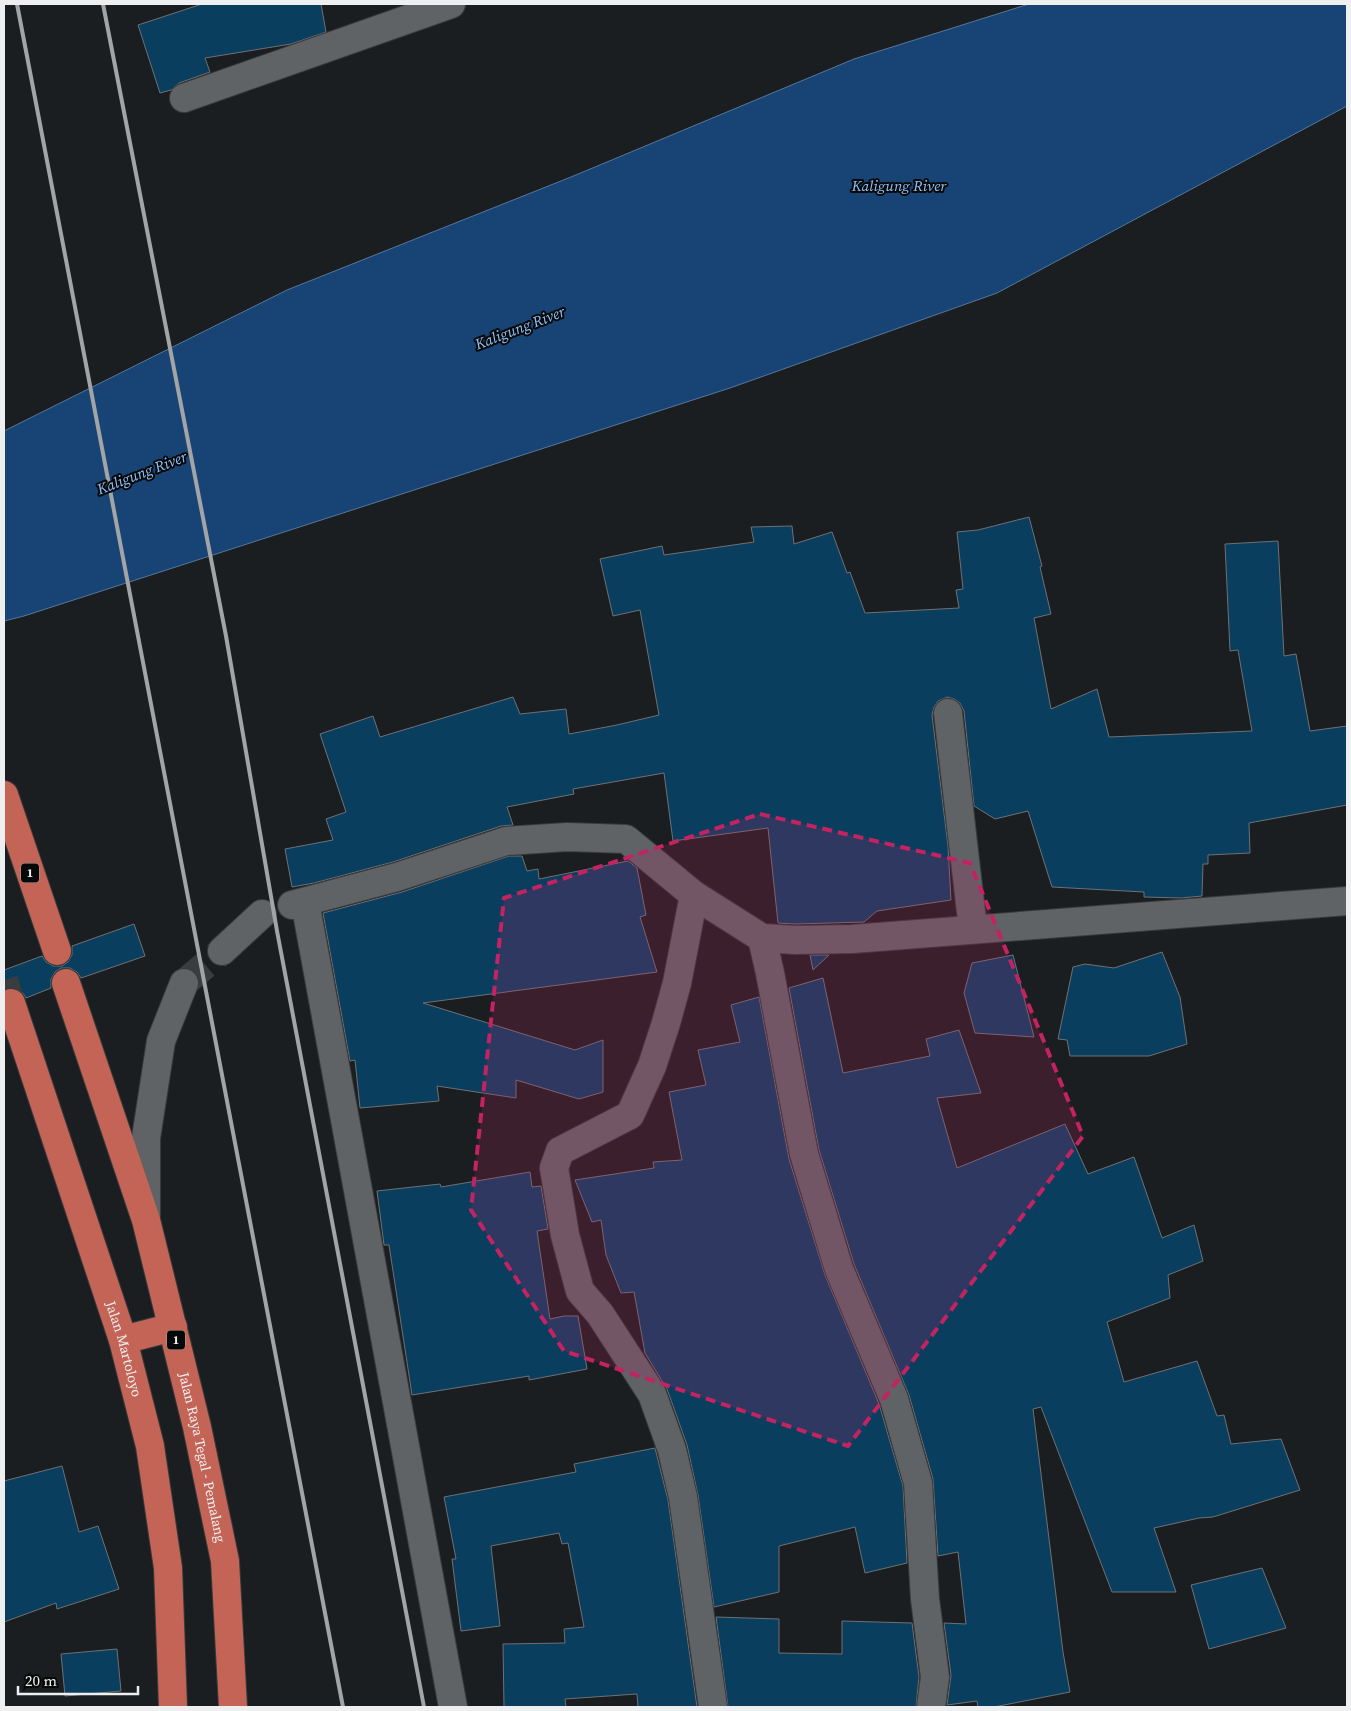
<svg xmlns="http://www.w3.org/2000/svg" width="1351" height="1711" viewBox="0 0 1351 1711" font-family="'Source Serif 4',serif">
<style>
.water{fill:#174475;stroke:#57779a}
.building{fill:#0a3e5f;stroke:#6e7174}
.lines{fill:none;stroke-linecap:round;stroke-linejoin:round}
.minor-tunnel{stroke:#3a3d3f;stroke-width:28;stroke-dasharray:28 14;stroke-linecap:butt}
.highway-tunnel{stroke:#3a3d3f;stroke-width:28;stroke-dasharray:28 14;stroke-linecap:butt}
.minor-casing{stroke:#393b3c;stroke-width:30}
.highway-casing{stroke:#393b3c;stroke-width:30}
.minor{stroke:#606366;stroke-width:28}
.highway{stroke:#c46456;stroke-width:28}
.rail{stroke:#a2a4a6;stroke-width:4}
.marked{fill:#c42362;fill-opacity:0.2;stroke:#c42362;stroke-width:4;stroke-dasharray:10 6;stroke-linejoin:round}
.labels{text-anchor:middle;stroke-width:4;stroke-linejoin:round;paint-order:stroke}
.shield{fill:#070808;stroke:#a8aaaa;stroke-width:1}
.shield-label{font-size:12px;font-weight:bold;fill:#edeff0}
.street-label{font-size:14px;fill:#edeff0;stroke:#070808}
.water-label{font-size:15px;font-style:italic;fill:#90c2fe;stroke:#070808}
</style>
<rect width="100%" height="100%" fill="#1b1e20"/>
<!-- water -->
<path class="water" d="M1029,4H1347V106L997,293L730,388L24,616L4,621V431L287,290L571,177L854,59Z"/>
<!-- building -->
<g class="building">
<path d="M202,4H321L326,32L291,44L205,58L210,72L179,83L171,90L160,93L138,25Z"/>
<path d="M1029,517L1042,566L1040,567L1051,614L1034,618L1051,709L1097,689L1109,737L1252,731L1238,650L1230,651L1225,544L1278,541L1284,656L1296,654L1310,731L1347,726V805L1249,823L1250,853L1208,855V864H1203L1202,896L1181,898L1144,897V892L1052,887L1028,811L995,819L974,806L964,711L960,703L954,699L947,697L938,701L934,707L932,715L948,846L951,900L877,911L864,922L796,924L778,923L768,828L673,841L664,773L573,789L574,794L507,807L513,825L501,826L393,862L314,883L292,887L285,849L333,840L326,819L346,812L320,734L373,716L380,737L513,697L520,714L566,709L569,734L617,725L659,715L640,610L613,616L600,559L662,546L664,555L754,542L751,527L792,526L794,544L832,532L847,573L850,572L865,613L959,608L956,590L963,589L957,532L978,530Z"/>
<path d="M509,856H522L527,871L538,869L539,879L628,861L637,868L646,915L640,917L657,972L423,1003L575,1050L603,1040V1092L579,1099L516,1080V1098L437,1086L439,1101L360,1108L355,1060L350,1061L323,913L402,892Z"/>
<path d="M134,924L145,956L81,978L77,972L70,968H61L55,972L51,979V988L26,998L22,992L15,988L4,990V970L42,956L46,962L53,966H62L68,962L72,955V946Z"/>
<path d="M1162,952L1180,997L1187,1044L1149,1056H1070L1067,1040L1058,1039L1073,967L1085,964L1114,968Z"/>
<path d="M810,955H829L813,970Z"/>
<path d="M1013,955L1034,1037L975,1033L964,993L972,963Z"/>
<path d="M823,978L843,1073L930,1056L926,1039L959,1030L981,1093L937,1098L957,1168L1065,1124L1088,1174L1134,1157L1162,1238L1194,1225L1203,1261L1168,1275L1170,1298L1107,1322L1124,1382L1197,1361L1217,1416L1224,1415L1231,1444L1281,1439L1300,1490L1213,1517L1199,1518L1154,1528L1176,1592H1112L1041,1407L1033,1409L1063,1652L1070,1692L994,1707H978L977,1701L947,1705L951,1675L944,1623L966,1624L958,1552L938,1556L933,1479L909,1395L854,1264L819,1150L789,988Z"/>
<path d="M759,997L789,1159L825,1275L879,1404L903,1486L907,1563L865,1573L855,1527L779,1546V1592L714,1607L698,1495L687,1445L667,1389L645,1353L634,1292L621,1293L606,1255L601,1220L592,1222L575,1180L654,1168L653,1162L682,1160L669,1092L706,1085L698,1050L740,1042L731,1005Z"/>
<path d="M530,1172L532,1187L541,1186L548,1229L537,1231L550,1319L564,1316H578L587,1369L529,1380V1376L412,1395L389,1245H384L377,1191L440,1184L441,1187Z"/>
<path d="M655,1448L668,1500L697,1707H638L637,1694L565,1699L566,1707H504L503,1644L565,1643L564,1629L584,1627L568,1543L562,1544L559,1533L491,1546L500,1626L461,1631L452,1559H456L444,1497L576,1472L574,1464Z"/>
<path d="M62,1466L79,1532L98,1526L119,1589L57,1609L56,1603L4,1622V1481Z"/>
<path d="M1262,1568L1286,1628L1209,1649L1191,1585Z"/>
<path d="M716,1617L779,1619V1653L842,1654V1621L912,1623L919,1677L916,1707H728Z"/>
<path d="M117,1649L121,1691L65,1696L61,1654Z"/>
</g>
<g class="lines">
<!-- minor-tunnel -->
<path class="minor-tunnel" d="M184,983L222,951"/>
<!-- highway-tunnel -->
<path class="highway-tunnel" d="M4,980L11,1003"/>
<!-- minor casing -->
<g class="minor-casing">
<g id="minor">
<path d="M184,98L451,4"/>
<path d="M948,713L973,929"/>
<path d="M694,895L677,983L666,1023L652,1066L630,1115L560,1151L554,1168L565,1235L580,1291L600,1314L652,1394L672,1450L683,1497L713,1707"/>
<path d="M305,902L453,1707"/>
<path d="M292,905L397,877L506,841L567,837L626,839L694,895L762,938L796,940L852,939L1347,901"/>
<path d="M762,938L770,973L804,1154L839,1269L894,1399L918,1483L925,1599L935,1677L931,1707"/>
<path d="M222,951L262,914"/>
<path d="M146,1214V1138L161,1041L184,983"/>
</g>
</g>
<!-- highway casing -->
<g class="highway-casing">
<g id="highway">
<path d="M4,795L57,951"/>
<path id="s1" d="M66,983L146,1220L197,1427L225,1561L233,1707"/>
<path id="s2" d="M11,1003L123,1340L150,1446L168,1568L173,1707"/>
<path d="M123,1340L173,1327"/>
</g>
</g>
<!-- minor -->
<use href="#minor" class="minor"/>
<!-- highway -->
<use href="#highway" class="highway"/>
<!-- rail -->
<g class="rail">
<path d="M17,4L343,1707"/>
<path d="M103,4L226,636L277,931L424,1707"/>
</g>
</g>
<!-- marked area -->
<path class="marked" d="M760,814L970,863L1083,1136L848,1446L564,1351L471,1210L504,898Z"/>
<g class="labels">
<!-- shield labels -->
<g class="shield">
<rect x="21" y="863.5" width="18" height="19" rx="4"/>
<rect x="167" y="1330.5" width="18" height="19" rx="4"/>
</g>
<g class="shield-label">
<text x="30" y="877">1</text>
<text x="176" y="1344">1</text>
</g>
<!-- street labels -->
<g class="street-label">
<text dy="5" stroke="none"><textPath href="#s2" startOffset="364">Jalan Martoloyo</textPath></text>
<text dy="5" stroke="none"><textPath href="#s1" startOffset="494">Jalan Raya Tegal - Pemalang</textPath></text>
</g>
<!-- water labels -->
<g class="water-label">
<text x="899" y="191">Kaligung River</text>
<text transform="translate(520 328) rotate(-21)" y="5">Kaligung River</text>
<text transform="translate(142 473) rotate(-21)" y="5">Kaligung River</text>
</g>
</g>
<!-- border -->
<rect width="1351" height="1711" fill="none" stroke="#edeff0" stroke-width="10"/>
<!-- scale -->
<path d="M18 1686v8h120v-8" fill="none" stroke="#edeff0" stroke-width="2.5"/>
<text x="25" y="1686" font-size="15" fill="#edeff0" stroke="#070808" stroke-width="4" paint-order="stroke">20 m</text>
</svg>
